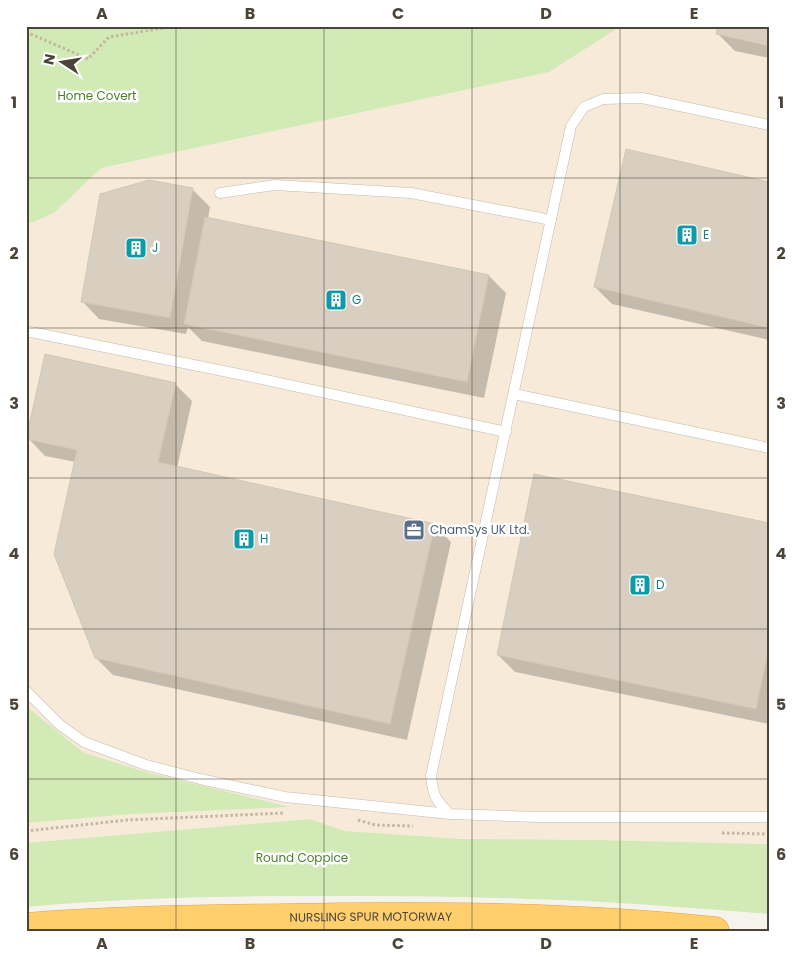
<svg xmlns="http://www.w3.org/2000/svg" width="795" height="957" viewBox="0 0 795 957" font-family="Poppins,sans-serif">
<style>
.commercial{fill:#f7ead8}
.green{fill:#d2eab5}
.shadow{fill:#0003}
.building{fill:#d8cfc1;stroke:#d3c7b4}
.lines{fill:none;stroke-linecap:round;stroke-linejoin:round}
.service-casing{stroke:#c2bbae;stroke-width:11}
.motorway-casing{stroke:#e0a43c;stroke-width:29}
.path{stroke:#c4b79f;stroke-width:3;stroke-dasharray:2.5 2.5;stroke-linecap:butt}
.service{stroke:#fff;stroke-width:10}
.motorway{stroke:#ffcf6e;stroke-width:28}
.grid{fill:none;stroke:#4b4439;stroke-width:1;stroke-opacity:0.55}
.labels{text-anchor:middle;stroke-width:5;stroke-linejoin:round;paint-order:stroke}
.park-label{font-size:12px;fill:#4a7f2a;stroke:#fff}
.culture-label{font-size:12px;fill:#0d838f;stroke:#fff;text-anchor:start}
.service-label{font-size:12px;fill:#4e5e75;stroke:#fff;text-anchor:start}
.street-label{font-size:12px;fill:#4b4439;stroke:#fff}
.neatline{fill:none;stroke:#4b4439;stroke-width:2}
.grid-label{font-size:16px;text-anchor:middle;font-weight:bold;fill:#4b4439}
</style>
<rect width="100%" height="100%" fill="#f6f3ec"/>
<!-- commercial -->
<path class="commercial" d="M621,26H769V844L597,840L462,839L345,831L310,819L26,843V225L54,213L101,168L549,72Z"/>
<!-- green -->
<g class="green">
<path d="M26,26H621L549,72L101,168L54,213L26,225Z"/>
<path d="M26,706L84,753L149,773L290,807L130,814L26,823Z"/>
<path d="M310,819L345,831L462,839L597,840L769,844V914C690,908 611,901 532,899C461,896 391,896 320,896C222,896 124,898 26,907V843Z"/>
</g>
<!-- shadow -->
<g class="shadow">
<path d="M769,26V58L735,51L718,34Z"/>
<path d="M769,183V340L612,304L595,287Z"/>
<path d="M193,190L210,207L208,219L489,276L506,293L484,398L202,341L188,327L186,334L99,319L82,301Z"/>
<path d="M175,384L192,401L177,468L434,525L451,542L407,740L113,675L96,658L76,462L45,456L28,438Z"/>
<path d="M769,524V724L515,672L498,655Z"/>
</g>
<!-- building -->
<g class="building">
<path d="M718,26H769V46L716,34Z"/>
<path d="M626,149L769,182V328L594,287Z"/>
<path d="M149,180L193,188L170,318L81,302L100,194Z"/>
<path d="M205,217L489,275L467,382L184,324Z"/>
<path d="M45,354L176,383L158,462L435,524L390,724L95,658L54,554L77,450L26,439Z"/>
<path d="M534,474L769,523V647L756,709L497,655Z"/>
</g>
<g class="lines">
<!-- service casing -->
<g class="service-casing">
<g id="service">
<path d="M220,193L275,185L411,193L551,220"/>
<path d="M26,331L243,375L506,432"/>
<path d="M514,394L769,448"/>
<path d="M26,691L60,725L84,742L146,765L200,779L285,797L450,814L538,817H769"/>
<path d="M450,814C436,801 433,796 431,776L571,126L584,107L603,99L642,98L769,125"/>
</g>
</g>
<!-- motorway casing -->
<g class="motorway-casing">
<g id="motorway">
<path id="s1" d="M26,927C112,920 198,919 283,918C427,915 572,916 715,931"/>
</g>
</g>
<!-- path -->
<g class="path">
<path d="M26,32L88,59L109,37L176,26"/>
<path d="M358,820L375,825L413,826"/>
<path d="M26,831L127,820L285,813"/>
<path d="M722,833L769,834"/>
</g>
<!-- service -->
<use href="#service" class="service"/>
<!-- motorway -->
<use href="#motorway" class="motorway"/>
</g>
<!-- grid -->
<path class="grid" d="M176,26V931M324,26V931M472,26V931M620,26V931M26,178H769M26,328H769M26,478H769M26,629H769M26,779H769"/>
<!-- icons -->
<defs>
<g id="building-square" transform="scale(1.125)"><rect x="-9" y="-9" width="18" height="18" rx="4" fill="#0f9aa8" stroke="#fff"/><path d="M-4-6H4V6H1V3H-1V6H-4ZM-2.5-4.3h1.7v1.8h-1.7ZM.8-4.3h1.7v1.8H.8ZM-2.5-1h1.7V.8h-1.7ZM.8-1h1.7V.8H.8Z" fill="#fff"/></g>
<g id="office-square" transform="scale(1.125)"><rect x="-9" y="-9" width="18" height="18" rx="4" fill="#5c6f8a" stroke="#fff"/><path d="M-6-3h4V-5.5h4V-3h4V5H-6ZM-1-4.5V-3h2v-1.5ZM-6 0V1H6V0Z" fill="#fff"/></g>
</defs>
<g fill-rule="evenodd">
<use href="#building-square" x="687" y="235"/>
<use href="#building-square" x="136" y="248"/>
<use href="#building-square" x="336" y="300"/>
<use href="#office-square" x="414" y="530"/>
<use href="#building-square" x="244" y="539"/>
<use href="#building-square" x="640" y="585"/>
</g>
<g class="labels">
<!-- park labels -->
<g class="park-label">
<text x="97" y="100">Home Covert</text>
<text x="302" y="862">Round Coppice</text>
</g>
<!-- culture labels -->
<g class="culture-label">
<text x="703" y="239">E</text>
<text x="152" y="252">J</text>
<text x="352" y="304">G</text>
<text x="260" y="543">H</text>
<text x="656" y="589">D</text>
</g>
<!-- service labels -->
<g class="service-label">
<text x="430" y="534">ChamSys UK Ltd.</text>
</g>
<!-- street labels -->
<g class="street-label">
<text dy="4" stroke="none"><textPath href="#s1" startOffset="345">NURSLING SPUR MOTORWAY</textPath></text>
</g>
</g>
<!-- border -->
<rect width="795" height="957" fill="none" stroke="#ffffff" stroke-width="55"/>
<!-- north arrow -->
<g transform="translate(62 62) rotate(282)" stroke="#ffffff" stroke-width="4" paint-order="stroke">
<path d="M0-4L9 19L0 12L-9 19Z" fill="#4b4439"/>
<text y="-8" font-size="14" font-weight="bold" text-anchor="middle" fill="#4b4439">N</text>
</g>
<rect x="28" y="28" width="740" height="902" class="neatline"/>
<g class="grid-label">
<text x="102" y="19">A</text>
<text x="250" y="19">B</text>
<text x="398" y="19">C</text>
<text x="546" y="19">D</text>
<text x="694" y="19">E</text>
<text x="14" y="108">1</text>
<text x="781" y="108">1</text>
<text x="14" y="259">2</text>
<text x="781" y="259">2</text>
<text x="14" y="409">3</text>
<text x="781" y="409">3</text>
<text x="14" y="559">4</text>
<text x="781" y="559">4</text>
<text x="14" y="710">5</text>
<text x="781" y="710">5</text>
<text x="14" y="860">6</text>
<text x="781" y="860">6</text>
<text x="102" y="949">A</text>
<text x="250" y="949">B</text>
<text x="398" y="949">C</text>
<text x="546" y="949">D</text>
<text x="694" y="949">E</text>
</g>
</svg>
